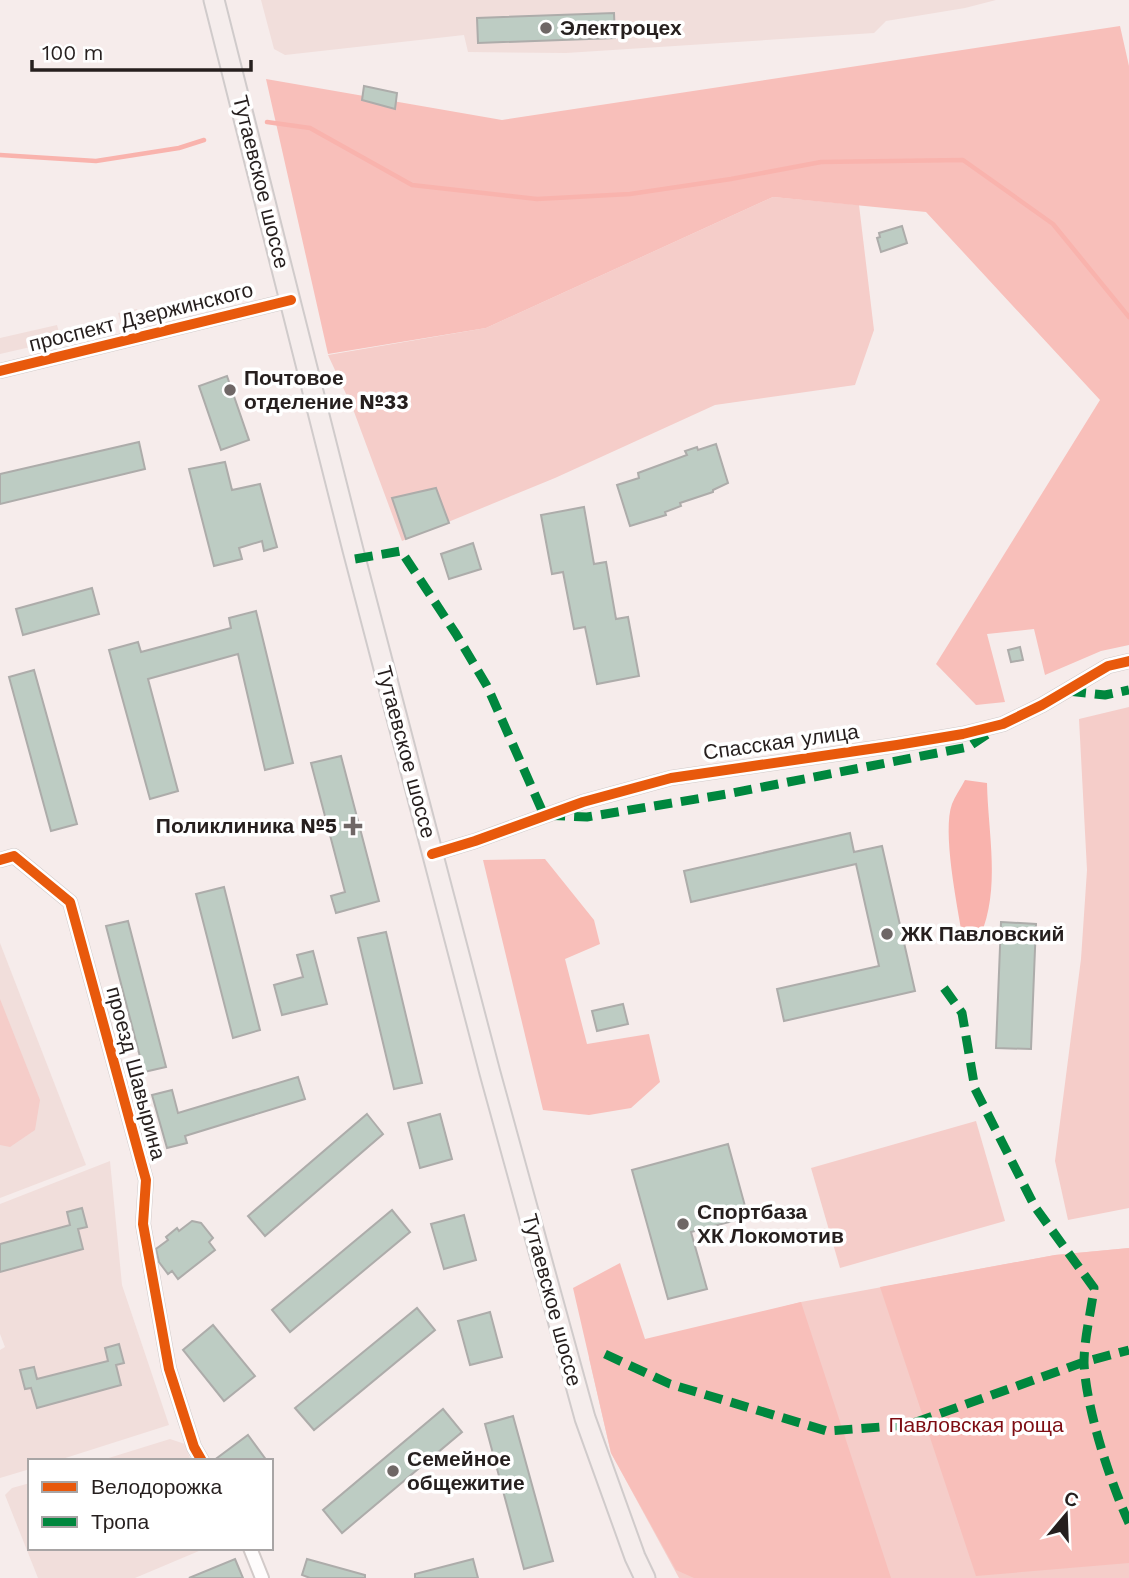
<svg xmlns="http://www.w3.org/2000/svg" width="1129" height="1578" viewBox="0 0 1129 1578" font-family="'Work Sans',sans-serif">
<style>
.built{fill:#f1dedb}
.green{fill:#f5cdc9}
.forest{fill:#f8bfba}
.water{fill:#f9b3ad}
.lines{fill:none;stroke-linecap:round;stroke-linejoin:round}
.stream{stroke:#f9b3ad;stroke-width:4.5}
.building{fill:#bdccc3;stroke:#adacaa;stroke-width:2}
.street-casing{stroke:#d2cac9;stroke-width:16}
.primary-casing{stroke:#d0cbcb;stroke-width:23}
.street{stroke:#fefcfc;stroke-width:12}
.primary{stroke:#f5edec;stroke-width:19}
.quiet{stroke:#00873e;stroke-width:9;stroke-dasharray:18 9;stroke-linecap:butt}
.cycleway-casing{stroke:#fff;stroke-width:15}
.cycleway{stroke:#e8590c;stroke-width:10}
.poi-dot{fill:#6f6766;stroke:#fff;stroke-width:2.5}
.labels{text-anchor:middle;stroke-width:7;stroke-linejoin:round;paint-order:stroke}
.poi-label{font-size:21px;font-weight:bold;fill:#261f1e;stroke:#fff;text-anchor:start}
.street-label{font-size:21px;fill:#261f1e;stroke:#fff}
.park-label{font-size:21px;fill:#7e0d13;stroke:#fff}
</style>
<rect width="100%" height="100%" fill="#f6eceb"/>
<!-- built -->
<g class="built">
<path d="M261,0H996L965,8L886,21L874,33L566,53L468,52L464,35L285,55L274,49Z"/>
<path d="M137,309L140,323L122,327L118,313Z"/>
<path d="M57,325L61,340L0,354V338Z"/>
<path d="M0,943L86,1165L0,1198Z"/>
<path d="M110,1161L122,1285L169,1425L56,1461H30V1469L0,1478V1350L5,1347L0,1334V1204Z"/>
<path d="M170,1439L185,1444L191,1461H99Z"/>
<path d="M30,1483V1548H206L135,1578H38L5,1495L12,1488Z"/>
</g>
<!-- green -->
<g class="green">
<path d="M773,197L859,205L874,330L855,385L715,405L555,478L402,541L353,409L328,355L486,328Z"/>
<path d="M1129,707V1208L1068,1220L1055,1161L1081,959L1087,870L1079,719Z"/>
<path d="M0,999L40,1100L35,1130L10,1147L0,1145Z"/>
<path d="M976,1121L1005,1221L840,1268L811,1168Z"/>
<path d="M1129,1248V1578H679L611,1453L589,1358L801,1302L1055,1255Z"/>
</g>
<!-- forest -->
<g class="forest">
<path d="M1120,26L1129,66V645L1101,651L1045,675L1034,629L987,634L1005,702L976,705L936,664L1100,400L926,212L773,197L486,328L328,354L266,79L502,120Z"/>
<path d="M545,859L594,920L600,944L565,959L587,1044L649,1034L660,1082L631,1108L589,1115L543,1110L483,860Z"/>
<path d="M1129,1248V1563L976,1576L880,1287L1055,1255Z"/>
<path d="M620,1263L645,1339L801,1302L891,1578H694L676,1570L611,1453L573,1288Z"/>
</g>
<!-- water -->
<path class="water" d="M965,780L987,783C988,835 1001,888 980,937L971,941L962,935C957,904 942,831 952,804C955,796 961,788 965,780Z"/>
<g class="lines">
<!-- stream -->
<g class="stream">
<path d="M267,122L310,128L412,185L537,199L630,194L731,179L821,162L963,160L1053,224L1129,317"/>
<path d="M0,155L96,161L179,148L204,140"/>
</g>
</g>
<!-- building -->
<g class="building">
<path d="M614,13L615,38L478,43L477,18Z"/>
<path d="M364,86L397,93L395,109L362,100Z"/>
<path d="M902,226L907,243L881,252L877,238L880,237L879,233Z"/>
<path d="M227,376L249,440L221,450L199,386Z"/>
<path d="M139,442L145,469L0,504V474Z"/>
<path d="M716,444L728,483L713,490V492L680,503L681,506L665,512L666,515L630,526L617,485L639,478L638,473L687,455L685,451L697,447L698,450Z"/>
<path d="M225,462L232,490L260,484L277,547L264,551L262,541L239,548L242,559L214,566L189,469Z"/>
<path d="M436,488L449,523L406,539L392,498Z"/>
<path d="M584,507L594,564L606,562L616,619L628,617L639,676L597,684L585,627L574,629L563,572L552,574L541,515Z"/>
<path d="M473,543L481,569L449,579L441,554Z"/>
<path d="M92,588L99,614L23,635L16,609Z"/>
<path d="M256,611L293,763L265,770L238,654L148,679L178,791L150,799L109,650L138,642L141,652L231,628L229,618Z"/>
<path d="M1020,647L1023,660L1011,662L1008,650Z"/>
<path d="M34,670L77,824L51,831L9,677Z"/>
<path d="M341,756L379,901L336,913L331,896L345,892L311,763Z"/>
<path d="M850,833L854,852L882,846L915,991L784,1021L777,989L879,966L856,864L691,902L684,871Z"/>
<path d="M224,887L260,1030L233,1038L196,894Z"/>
<path d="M128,921L166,1067L144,1072L106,926Z"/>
<path d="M1001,922L1036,924L1031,1049L996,1048Z"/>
<path d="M386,932L422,1083L394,1089L358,938Z"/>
<path d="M313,951L327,1004L282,1015L274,985L303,977L297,955Z"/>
<path d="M623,1004L628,1024L597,1031L592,1011Z"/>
<path d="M298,1077L305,1099L185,1136L187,1143L167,1148L152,1095L172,1090L178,1113Z"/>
<path d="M367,1114L383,1134L265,1236L248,1216Z"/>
<path d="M440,1114L452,1159L420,1168L408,1123Z"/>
<path d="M728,1144L748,1217L691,1232L707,1289L668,1299L632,1170Z"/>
<path d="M82,1208L87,1227L78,1229L83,1249L0,1272V1244L70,1225L67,1212Z"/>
<path d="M392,1210L410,1232L290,1332L272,1310Z"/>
<path d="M464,1215L476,1260L444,1269L431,1224Z"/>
<path d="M192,1221L201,1223L213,1238L209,1242L215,1250L178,1279L172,1271L168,1274L159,1262L156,1249L168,1240L166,1237L177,1228L179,1231Z"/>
<path d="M417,1308L435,1330L314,1430L295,1408Z"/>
<path d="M490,1312L502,1357L470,1365L458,1321Z"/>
<path d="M213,1325L255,1376L224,1401L183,1350Z"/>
<path d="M119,1344L124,1363L116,1365L121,1385L37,1408L31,1388L25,1389L20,1370L34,1367L37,1379L108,1361L105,1348Z"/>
<path d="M443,1409L462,1432L342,1533L323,1510Z"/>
<path d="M513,1416L553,1561L524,1569L485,1424Z"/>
<path d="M248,1435L267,1461H213Z"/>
<path d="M235,1559L243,1578H189Z"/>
<path d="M307,1559L365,1575V1578H310L302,1575Z"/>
<path d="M473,1559L478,1578H415V1574Z"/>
</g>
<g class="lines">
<!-- street casing -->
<g class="street-casing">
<g id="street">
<path d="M0,371L291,300"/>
<path d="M432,854L475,841L583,802L671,778L897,745L963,734L1003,724L1042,705L1108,666L1129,661"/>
<path d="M0,860L14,856L70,902L146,1180L143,1224L169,1369L194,1447L202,1461"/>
<path d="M250,1548L262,1578"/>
</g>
</g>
<!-- primary casing -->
<g class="primary-casing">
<path id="primary" d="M214,0L353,550L490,1073L585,1418L635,1557L645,1578"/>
</g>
<!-- street -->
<use href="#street" class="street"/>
<!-- primary -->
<use href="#primary" class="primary"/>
<!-- quiet -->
<g class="quiet">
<path d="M355,559L401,551L456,634L487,686L544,815L587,817L727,794L968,747L989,733"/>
<path d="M1068,691L1105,695L1129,690"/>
<path d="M944,988L962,1013L975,1089L1035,1207L1094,1288C1091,1312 1084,1339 1084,1363C1086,1408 1110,1482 1129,1523"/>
<path d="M605,1354L670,1384L827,1431L908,1425L1084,1362L1129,1350"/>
</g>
<!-- cycleway casing -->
<g class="cycleway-casing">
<g id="cycleway">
<path d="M0,371L291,300"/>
<path d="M432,854L475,841L583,802L671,778L897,745L963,734L1003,724L1042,705L1108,666L1129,661"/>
<path d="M0,860L14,856L70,902L146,1180L143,1224L169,1369L194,1447L202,1461"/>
</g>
</g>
<!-- cycleway -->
<use href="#cycleway" class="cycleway"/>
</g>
<!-- markers -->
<g class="poi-dot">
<circle cx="546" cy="28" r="7"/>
<circle cx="230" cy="390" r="7"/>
<path d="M349.5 815.5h7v7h7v7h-7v7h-7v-7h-7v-7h7z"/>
<circle cx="887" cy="934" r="7"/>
<circle cx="683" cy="1224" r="7"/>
<circle cx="393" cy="1471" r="7"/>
</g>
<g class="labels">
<!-- poi labels -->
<g class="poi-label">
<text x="560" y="35">Электроцех</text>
<text x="244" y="385">Почтовое<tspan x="244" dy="24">отделение №33</tspan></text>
<text x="337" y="833" text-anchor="end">Поликлиника №5</text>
<text x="901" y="941">ЖК Павловский</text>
<text x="697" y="1219">Спортбаза<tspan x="697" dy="24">ХК Локомотив</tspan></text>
<text x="407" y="1466">Семейное<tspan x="407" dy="24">общежитие</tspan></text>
</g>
<!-- street labels -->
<g class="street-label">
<text transform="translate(261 182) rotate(76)" y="7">Тутаевское шоссе</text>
<text transform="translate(141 317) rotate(-14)" y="7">проспект Дзержинского</text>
<text transform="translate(781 742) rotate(-8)" y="7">Спасская улица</text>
<text transform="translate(406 752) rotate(75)" y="7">Тутаевское шоссе</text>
<text transform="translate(136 1073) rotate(75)" y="7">проезд Шавырина</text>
<text transform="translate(552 1300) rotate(75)" y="7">Тутаевское шоссе</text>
</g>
<!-- park labels -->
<g class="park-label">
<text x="976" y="1432">Павловская роща</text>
</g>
</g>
<!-- legend -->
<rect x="28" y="1459" width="245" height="91" fill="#ffffff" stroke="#a8a5a5" stroke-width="2"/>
<rect x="42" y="1482" width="35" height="10" fill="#e8590c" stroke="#a8a5a5" stroke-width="2"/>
<text x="91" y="1494" font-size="21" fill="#261f1e">Велодорожка</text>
<rect x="42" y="1517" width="35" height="10" fill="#00873e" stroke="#a8a5a5" stroke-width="2"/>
<text x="91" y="1529" font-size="21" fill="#261f1e">Тропа</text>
<!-- north arrow -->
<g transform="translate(1066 1515) rotate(19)" stroke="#ffffff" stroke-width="5" paint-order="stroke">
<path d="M0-5L12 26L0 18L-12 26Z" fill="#261f1e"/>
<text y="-10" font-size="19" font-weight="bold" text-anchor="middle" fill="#261f1e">С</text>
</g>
<!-- scale -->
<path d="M32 60v10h219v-10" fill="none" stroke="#261f1e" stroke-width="3.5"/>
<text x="42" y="60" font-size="21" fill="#261f1e" stroke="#ffffff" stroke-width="5" paint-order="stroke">100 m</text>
</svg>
